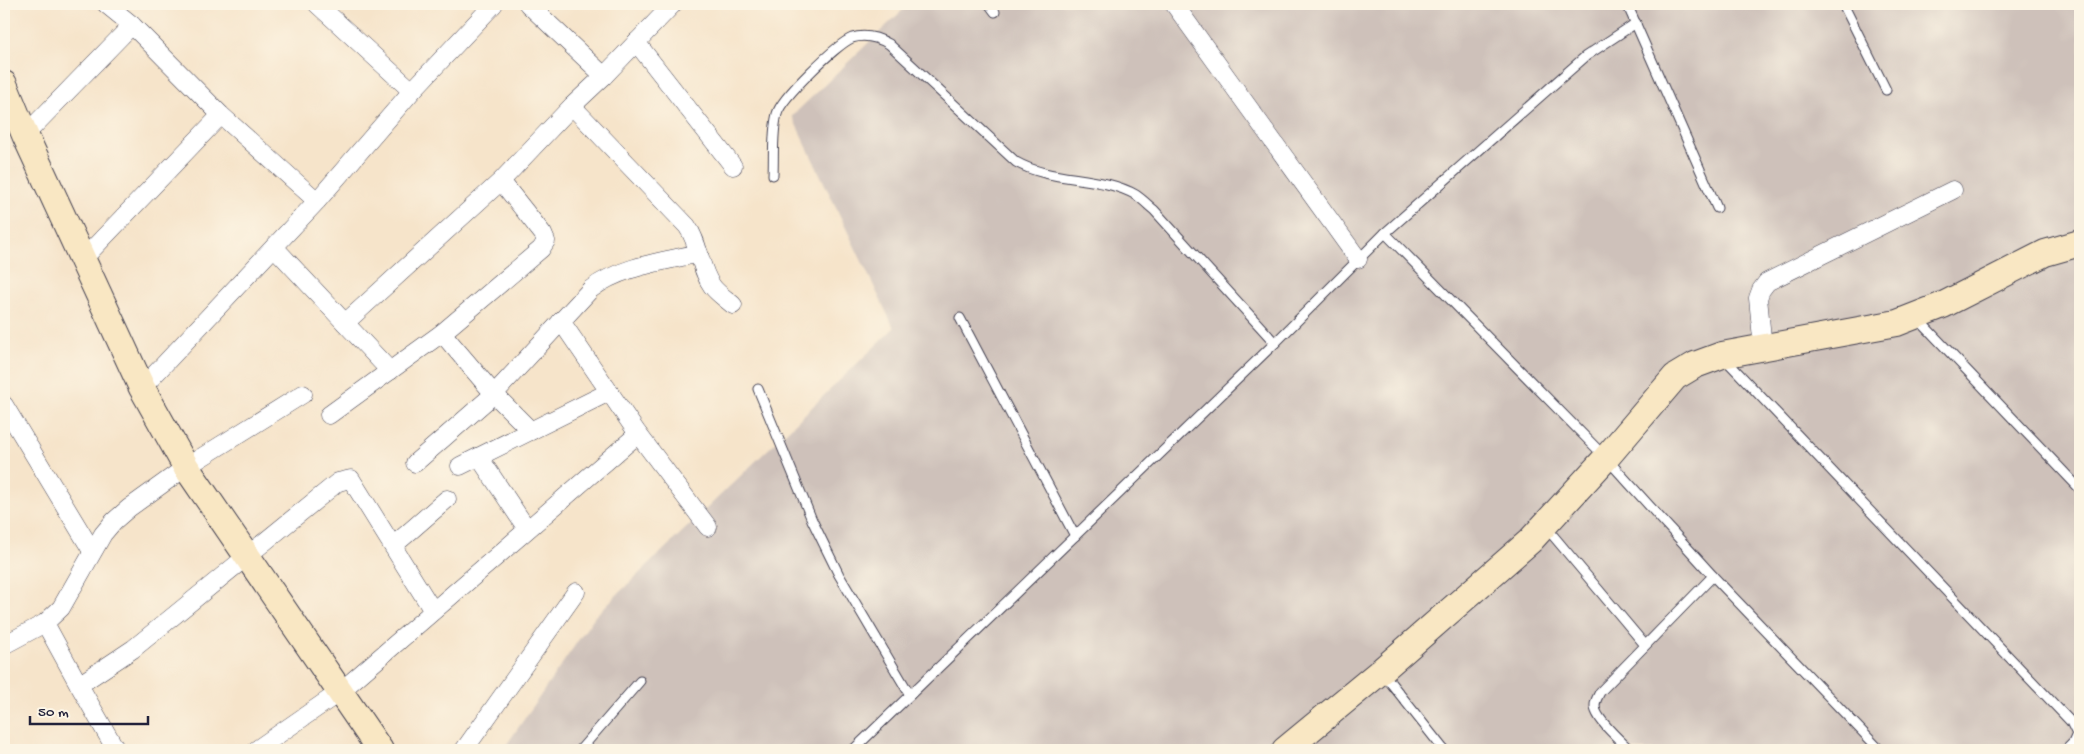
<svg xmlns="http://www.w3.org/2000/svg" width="2084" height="754" viewBox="0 0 2084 754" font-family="'Gochi Hand',sans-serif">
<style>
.industrial{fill:#cec1ba}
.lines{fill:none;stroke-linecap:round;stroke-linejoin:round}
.lane-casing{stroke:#423f50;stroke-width:11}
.street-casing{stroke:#423f50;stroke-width:19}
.secondary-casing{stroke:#423f50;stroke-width:28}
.lane{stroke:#fff;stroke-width:9}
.street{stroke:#fff;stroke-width:18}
.secondary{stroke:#f9e7c3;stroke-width:26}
</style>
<rect width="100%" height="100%" fill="#fcf5e5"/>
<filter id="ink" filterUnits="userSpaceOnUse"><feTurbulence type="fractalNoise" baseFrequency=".02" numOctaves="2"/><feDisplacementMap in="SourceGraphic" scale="10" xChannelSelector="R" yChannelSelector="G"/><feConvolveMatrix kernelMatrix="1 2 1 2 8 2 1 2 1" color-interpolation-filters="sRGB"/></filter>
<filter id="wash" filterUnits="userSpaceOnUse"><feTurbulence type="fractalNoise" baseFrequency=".0096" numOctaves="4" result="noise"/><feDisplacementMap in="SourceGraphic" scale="20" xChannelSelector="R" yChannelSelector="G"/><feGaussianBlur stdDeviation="1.12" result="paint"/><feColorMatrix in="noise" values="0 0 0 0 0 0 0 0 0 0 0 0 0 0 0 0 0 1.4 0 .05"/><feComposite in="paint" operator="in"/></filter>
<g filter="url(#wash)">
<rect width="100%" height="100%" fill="#f6e4ca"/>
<!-- industrial -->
<path class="industrial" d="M909,4H2080V750H503L595,616L894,328L792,116Z"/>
</g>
<g filter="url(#ink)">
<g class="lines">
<!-- lane casing -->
<g class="lane-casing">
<g id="lane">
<path d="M989,4L995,12"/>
<path d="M1627,4L1717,208"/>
<path d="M1843,4L1886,90"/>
<path d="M773,175C774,156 772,133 777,114C781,98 837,44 852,38C865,34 877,37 889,44L1016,162C1053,183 1098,174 1136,195C1142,199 1148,205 1154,210L1275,343"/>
<path d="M1385,233L1606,458L1713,576L1880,750"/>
<path d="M960,318L1075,536"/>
<path d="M1918,319L2080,489"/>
<path d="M1725,359L2071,722L2077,734L2073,743L2066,750"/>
<path d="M758,389L812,520L839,575L910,695"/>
<path d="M1545,526L1645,645"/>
<path d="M1383,673L1444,750"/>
<path d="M580,750L640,681"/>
<path d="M853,750L1275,343L1385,233L1586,56L1636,23"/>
<path d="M1630,750C1620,740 1601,724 1596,711C1593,704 1597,698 1600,692L1713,576"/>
</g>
</g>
<!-- street casing -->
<g class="street-casing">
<g id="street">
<path d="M106,4L132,25L221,115L317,201"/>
<path d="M317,4L412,91"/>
<path d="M528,4L604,76"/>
<path d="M1174,4L1358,259"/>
<path d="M636,42L733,166"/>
<path d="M572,106L687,226C700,244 699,268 712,286C717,293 726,299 733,305"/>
<path d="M25,135L132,25"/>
<path d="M274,247L390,371"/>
<path d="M83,259L221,115"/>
<path d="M561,321L638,434L708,527"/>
<path d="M345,323L501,181L572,106L604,76L673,4"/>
<path d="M442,333L494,394L531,431"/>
<path d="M1763,348L1758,298L1761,290L1767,282L1953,190"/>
<path d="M142,388L317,201L412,91L494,4"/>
<path d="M4,405L92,551"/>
<path d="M329,415L442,333L541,249L546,241L543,234L501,181"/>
<path d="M479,457L527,529"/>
<path d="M415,463L494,394L591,289C621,266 663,262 699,253"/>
<path d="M460,466L609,392"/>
<path d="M393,546L447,499"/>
<path d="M45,623L79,685L133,649L338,482L351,479L433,611"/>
<path d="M4,645L45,623L61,608L103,534L114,521L129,508L186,467L303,394"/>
<path d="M79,685L116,750"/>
<path d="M256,750L341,691L638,434"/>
<path d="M464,750L576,592"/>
</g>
</g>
<!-- secondary casing -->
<g class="secondary-casing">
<g id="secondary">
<path d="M4,84L25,135L142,388L186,467L380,750"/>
<path d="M1285,750L1381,671L1530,541L1606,458L1675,377L1695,365L1722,355L1897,323L1943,305L2045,253L2080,243"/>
</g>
</g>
<!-- lane -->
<use href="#lane" class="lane"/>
<!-- street -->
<use href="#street" class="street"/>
<!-- secondary -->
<use href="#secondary" class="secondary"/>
</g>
</g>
<!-- margin -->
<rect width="2084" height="754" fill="none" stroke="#fcf5e5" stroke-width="20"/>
<!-- scale -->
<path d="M30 716v8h118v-8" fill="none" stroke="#22223b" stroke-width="2.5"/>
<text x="38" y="716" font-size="15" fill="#22223b" stroke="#fcf5e5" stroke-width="4" paint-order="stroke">50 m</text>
</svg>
